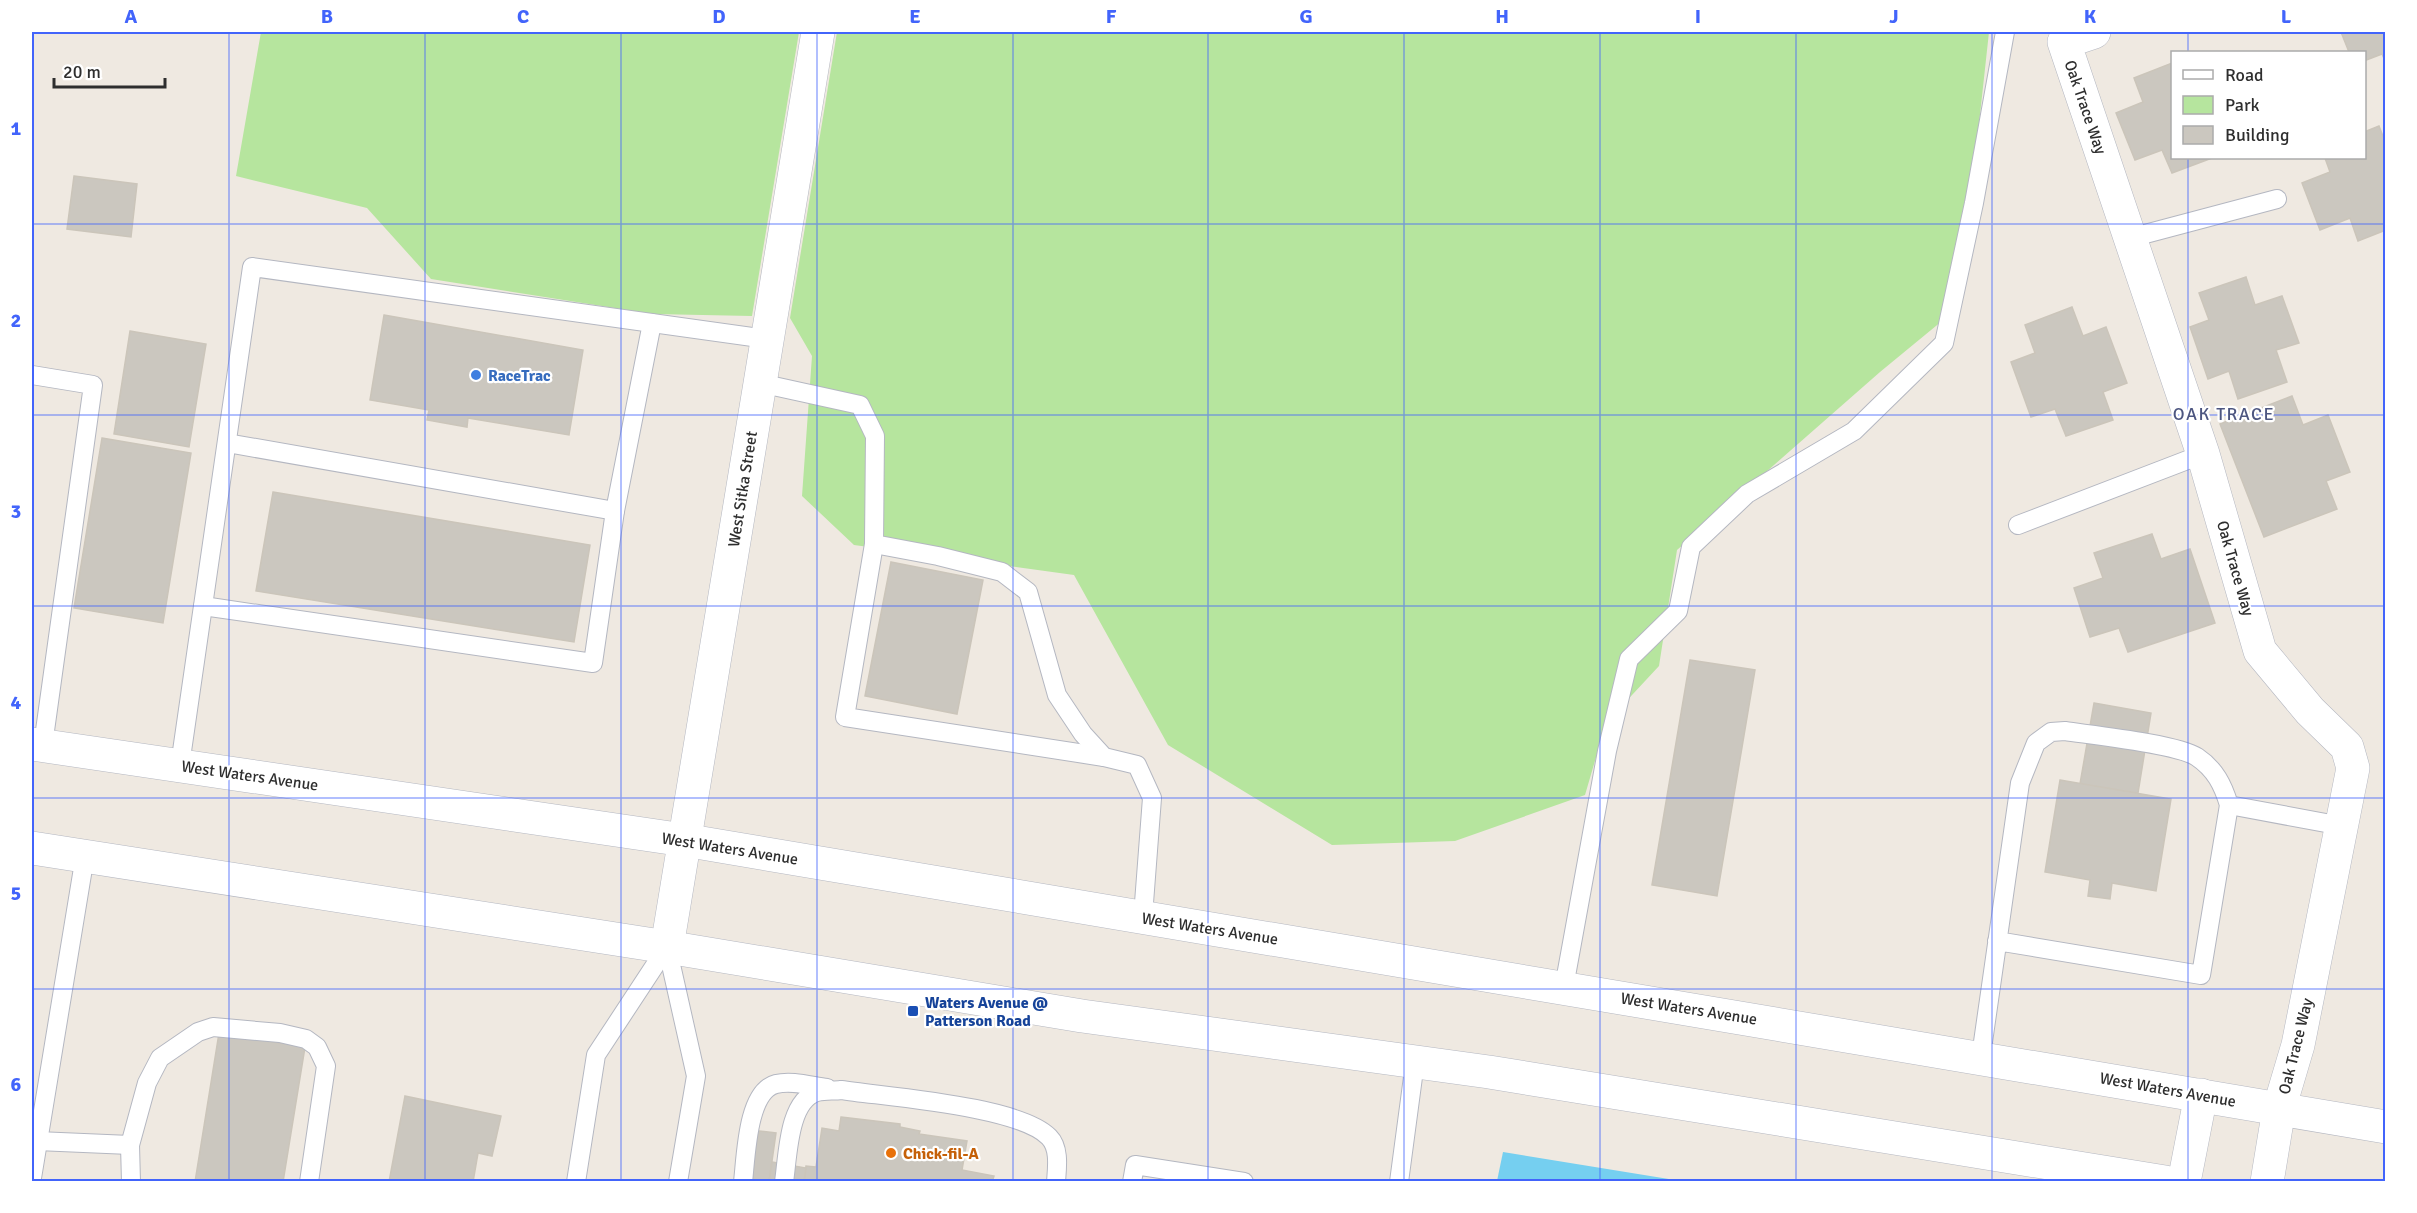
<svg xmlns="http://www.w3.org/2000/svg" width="2417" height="1213" viewBox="0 0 2417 1213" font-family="Signika,sans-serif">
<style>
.green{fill:#b6e59e}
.water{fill:#75cff0}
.building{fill:#cbc7bf;stroke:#cbc5ba;stroke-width:1.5}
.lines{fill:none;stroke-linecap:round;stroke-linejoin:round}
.service-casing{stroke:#b4b7c1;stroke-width:20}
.minor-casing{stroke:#b4b7c1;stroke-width:34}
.tertiary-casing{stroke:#b4b7c1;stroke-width:34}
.secondary-casing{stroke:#b4b7c1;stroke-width:34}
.service{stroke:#fff;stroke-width:18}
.minor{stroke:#fff;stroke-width:33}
.tertiary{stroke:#fff;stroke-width:33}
.secondary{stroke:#fff;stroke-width:33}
.grid{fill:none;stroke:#4264fb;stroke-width:1.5;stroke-opacity:0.55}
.shop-dot{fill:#3f7fe0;stroke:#fff;stroke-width:2}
.transit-dot{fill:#1a4fb4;stroke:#fff;stroke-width:2}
.food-dot{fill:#e8710a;stroke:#fff;stroke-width:2}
.labels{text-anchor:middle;stroke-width:4.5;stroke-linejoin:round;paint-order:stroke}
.street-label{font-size:16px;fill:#2e2e2e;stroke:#fff}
.shop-label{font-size:16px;font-weight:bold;fill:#366cbe;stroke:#fff;text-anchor:start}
.transit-label{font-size:16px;font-weight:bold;fill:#164399;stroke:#fff;text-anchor:start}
.food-label{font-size:16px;font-weight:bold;fill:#c56008;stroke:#fff;text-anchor:start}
.neighbourhood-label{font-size:18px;letter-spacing:1.5px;fill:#4d5680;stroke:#fff}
.neatline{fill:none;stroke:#4264fb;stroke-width:2}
.grid-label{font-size:20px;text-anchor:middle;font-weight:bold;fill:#4264fb}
</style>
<rect width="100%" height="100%" fill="#efe9e1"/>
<!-- green -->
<g class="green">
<path d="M261,32H799L752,316L653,314L431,279L367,208L236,176Z"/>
<path d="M837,32H1989L1959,307L1880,372L1677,550L1659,666L1606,723L1585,795L1455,841L1332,845L1168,745L1074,575L854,545L802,496L812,356L790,318Z"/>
</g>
<!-- water -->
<path class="water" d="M1503,1152L1681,1181H1497Z"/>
<!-- building -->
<g class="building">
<path d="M2341,32H2386V63L2382,54L2364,61V52H2349Z"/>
<path d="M2172,63V158H2212L2172,173L2162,150L2135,160L2116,113L2143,102L2134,78Z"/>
<path d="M2379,126L2386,144V230L2358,241L2350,218L2320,230L2302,183L2330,172L2325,158H2364V132Z"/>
<path d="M74,176L137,184L131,237L67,229Z"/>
<path d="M2246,277L2255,305L2282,296L2299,343L2276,350L2287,382L2238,399L2229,371L2208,379L2190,327L2209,320L2199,293Z"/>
<path d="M2072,307L2083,336L2106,327L2127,383L2103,392L2113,420L2066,436L2055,409L2031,417L2011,362L2035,353L2025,325Z"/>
<path d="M384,315L583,350L569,435L468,418L467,427L427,420L429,410L370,400Z"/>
<path d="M130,331L206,344L189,447L114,434Z"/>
<path d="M2292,396L2303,425L2328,415L2350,472L2326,481L2337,509L2264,537L2220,424Z"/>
<path d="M102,438L191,453L163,623L74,608Z"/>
<path d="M273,492L590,545L574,642L256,591Z"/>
<path d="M2152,534L2161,559L2190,549L2215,623L2128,652L2119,628L2090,637L2074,588L2103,578L2094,553Z"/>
<path d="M891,562L983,580L957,714L865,696Z"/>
<path d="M1690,660L1755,670L1717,896L1652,885Z"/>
<path d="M2094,703L2151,713L2138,793L2080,784Z"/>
<path d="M2060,780L2171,799L2156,891L2112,883L2110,899L2088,896L2090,880L2045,872Z"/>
<path d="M219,1033L305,1047L283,1182H195Z"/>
<path d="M405,1096L501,1116L492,1156L478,1153L473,1182H389Z"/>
<path d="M841,1117L900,1124V1127L920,1131L919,1134L967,1141L962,1170L994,1176L992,1182H804L806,1166L816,1167L822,1128L839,1131Z"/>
<path d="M759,1131L776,1133L769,1182L749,1181Z"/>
<path d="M772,1162L806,1168L804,1182H769Z"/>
</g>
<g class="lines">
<!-- service casing -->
<g class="service-casing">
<g id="service">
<path d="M2130,238L2277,199"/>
<path d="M32,375L93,385L43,745"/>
<path d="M760,383L860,405L875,436L874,544L938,556L1002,572L1028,592L1057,695L1083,734L1104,757L1137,765L1152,798L1143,916"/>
<path d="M227,443L615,511L652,323"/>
<path d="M2018,525L2203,454"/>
<path d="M874,544L845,717L1104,757"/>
<path d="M203,606L593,663L615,511"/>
<path d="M180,765L252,267L767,339"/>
<path d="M2229,805L2342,826"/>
<path d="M667,947L696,1076L678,1182"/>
<path d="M1564,987L1607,751L1629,659L1678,611L1691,547L1747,494L1854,431L1944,343L1974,203L2005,32"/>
<path d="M1981,1056L2020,783L2036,743L2051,732L2065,731C2092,735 2178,744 2197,757C2215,769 2223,785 2229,805L2201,975L1997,941"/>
<path d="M37,1141L130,1145L147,1083L160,1058L198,1032L213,1027L280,1033L306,1039L317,1047L326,1066L309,1182"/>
<path d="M130,1145L131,1182"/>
<path d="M32,1178L85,856"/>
<path d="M576,1182L596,1055L667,947"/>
<path d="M743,1182C746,1157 747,1091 776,1084C792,1080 811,1086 827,1088"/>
<path d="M784,1182C788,1156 788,1101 817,1092C824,1090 834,1091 841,1090C887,1097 1019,1106 1049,1137C1060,1148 1057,1168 1056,1182"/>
<path d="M1132,1182L1135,1165L1244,1182"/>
<path d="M1399,1182L1415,1062"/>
</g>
</g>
<!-- minor casing -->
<g class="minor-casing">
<g id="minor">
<path d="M2094,32L2064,42L2203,454L2260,651L2310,711L2347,747L2353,768L2298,1045L2279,1109"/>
<path d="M667,947L818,32"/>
</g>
</g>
<!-- tertiary casing -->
<g class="tertiary-casing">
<g id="tertiary">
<path d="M2184,1182L2201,1095"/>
<path d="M2267,1182L2279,1109"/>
</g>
</g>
<!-- secondary casing -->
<g class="secondary-casing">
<g id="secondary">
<path d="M32,744L684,840L2386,1127"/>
<path d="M32,848L667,947L1082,1016L1489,1072L2165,1182"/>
</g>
</g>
<!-- service -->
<use href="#service" class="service"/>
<!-- minor -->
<use href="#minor" class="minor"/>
<!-- tertiary -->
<use href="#tertiary" class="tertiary"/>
<!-- secondary -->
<use href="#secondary" class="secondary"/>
</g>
<!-- grid -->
<path class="grid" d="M229,32V1182M425,32V1182M621,32V1182M817,32V1182M1013,32V1182M1208,32V1182M1404,32V1182M1600,32V1182M1796,32V1182M1992,32V1182M2188,32V52M2188,158V1182M32,224H2386M32,415H2386M32,606H2386M32,798H2386M32,989H2386"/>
<!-- markers -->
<circle class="shop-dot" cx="476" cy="375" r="6"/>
<rect class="transit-dot" x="907" y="1005" width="12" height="12" rx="3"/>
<circle class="food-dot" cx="891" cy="1153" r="6"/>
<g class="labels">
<!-- street labels -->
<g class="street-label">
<text transform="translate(2086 107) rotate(71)" y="6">Oak Trace Way</text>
<text transform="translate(742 489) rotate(-81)" y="6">West Sitka Street</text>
<text transform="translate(2236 568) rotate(74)" y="6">Oak Trace Way</text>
<text transform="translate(250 775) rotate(8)" y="6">West Waters Avenue</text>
<text transform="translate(730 848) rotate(9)" y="6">West Waters Avenue</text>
<text transform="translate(1210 928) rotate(9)" y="6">West Waters Avenue</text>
<text transform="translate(1689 1008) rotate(9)" y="6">West Waters Avenue</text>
<text transform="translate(2295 1046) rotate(-76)" y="6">Oak Trace Way</text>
<text transform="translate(2168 1089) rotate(10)" y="6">West Waters Avenue</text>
</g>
<!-- shop labels -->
<g class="shop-label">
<text x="488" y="381">RaceTrac</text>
</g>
<!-- transit labels -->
<g class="transit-label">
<text x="925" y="1008">Waters Avenue @<tspan x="925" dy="18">Patterson Road</tspan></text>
</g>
<!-- food labels -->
<g class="food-label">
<text x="903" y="1159">Chick-fil-A</text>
</g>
<!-- neighbourhood labels -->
<g class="neighbourhood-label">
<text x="2224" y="420">OAK TRACE</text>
</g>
</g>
<!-- border -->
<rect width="2417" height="1213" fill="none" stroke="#ffffff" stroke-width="66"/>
<!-- legend -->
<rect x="2171" y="51" width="195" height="108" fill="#ffffff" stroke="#ababab" stroke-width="1.5"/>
<rect x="2183" y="70" width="30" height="9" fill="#ffffff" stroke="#ababab" stroke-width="1.5"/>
<text x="2225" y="81" font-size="18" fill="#2e2e2e">Road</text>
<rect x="2183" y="96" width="30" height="18" fill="#b6e59e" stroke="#ababab" stroke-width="1.5"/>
<text x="2225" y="111" font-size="18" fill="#2e2e2e">Park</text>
<rect x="2183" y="126" width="30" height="18" fill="#cbc7bf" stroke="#ababab" stroke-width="1.5"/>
<text x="2225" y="141" font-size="18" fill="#2e2e2e">Building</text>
<!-- scale -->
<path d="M54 78v9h111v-9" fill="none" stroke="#2e2e2e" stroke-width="3"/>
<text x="63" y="78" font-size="18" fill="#2e2e2e" stroke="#ffffff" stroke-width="4.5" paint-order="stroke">20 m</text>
<rect x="33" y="33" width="2351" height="1147" class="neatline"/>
<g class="grid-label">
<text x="131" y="23">A</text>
<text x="327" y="23">B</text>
<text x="523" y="23">C</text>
<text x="719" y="23">D</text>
<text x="915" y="23">E</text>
<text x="1111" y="23">F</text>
<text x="1306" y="23">G</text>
<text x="1502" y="23">H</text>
<text x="1698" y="23">I</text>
<text x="1894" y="23">J</text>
<text x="2090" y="23">K</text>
<text x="2286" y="23">L</text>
<text x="16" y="135">1</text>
<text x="16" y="327">2</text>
<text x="16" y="518">3</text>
<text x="16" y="709">4</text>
<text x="16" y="900">5</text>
<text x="16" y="1091">6</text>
</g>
</svg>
